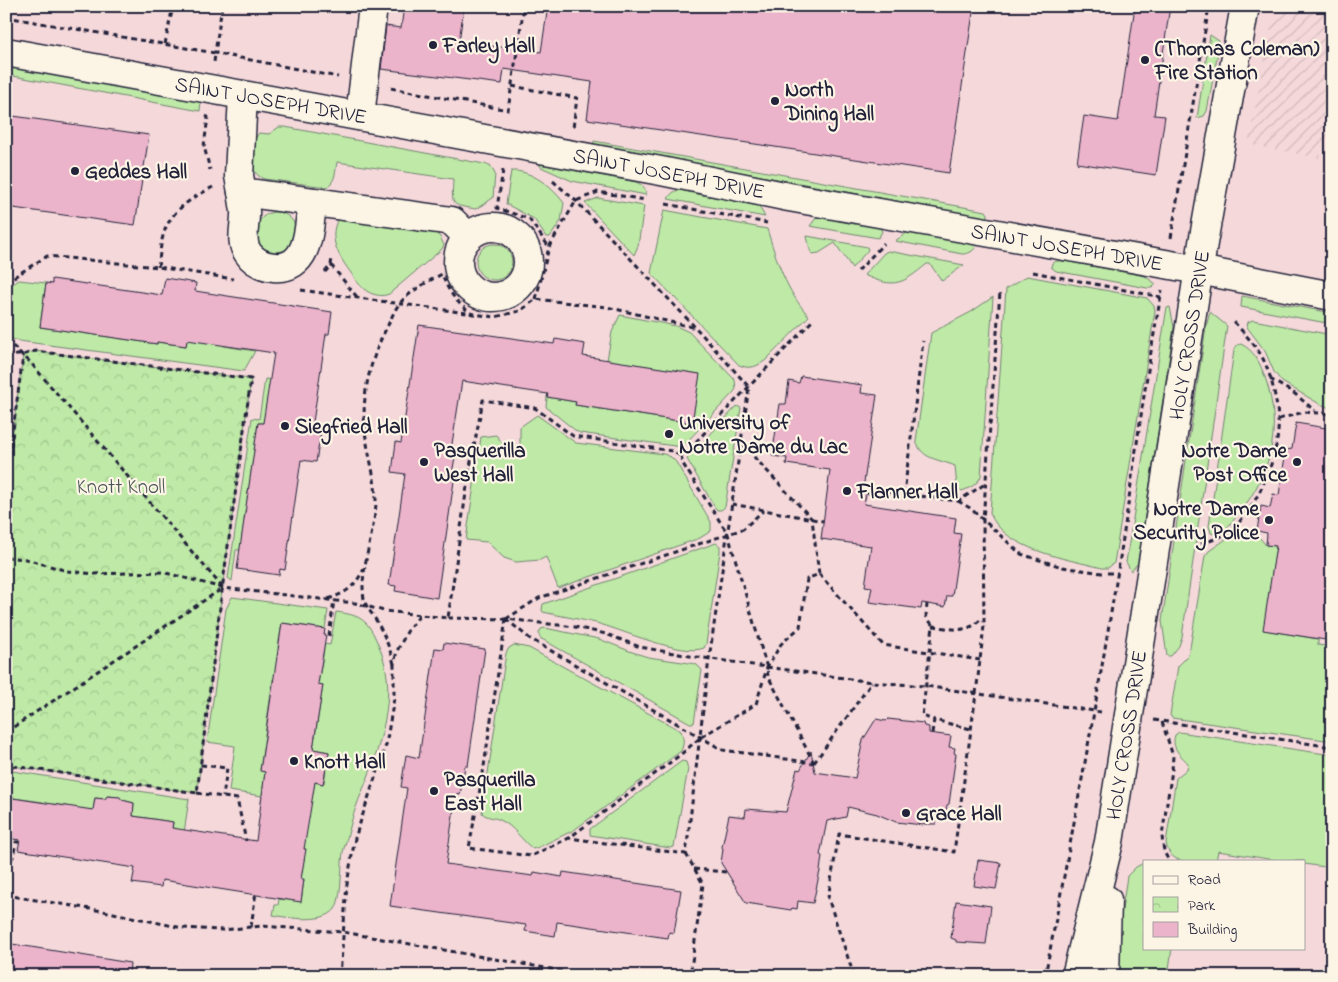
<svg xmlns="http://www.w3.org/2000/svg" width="1338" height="982" viewBox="0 0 1338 982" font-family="'Indie Flower',sans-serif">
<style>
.built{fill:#f5d8da;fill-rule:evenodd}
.industrial{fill:url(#industrial-furrows)}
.grass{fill:#bee9a6;stroke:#708670}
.park{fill:url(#park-crowns);stroke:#708670}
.building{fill:#ecb4cb;stroke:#22223b}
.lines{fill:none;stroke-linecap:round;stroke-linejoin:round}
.minor-casing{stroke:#22223b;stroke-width:31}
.path{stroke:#22223b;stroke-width:3;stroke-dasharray:5 4;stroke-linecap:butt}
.minor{stroke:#fcf5e5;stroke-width:28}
.poi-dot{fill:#22223b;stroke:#fcf5e5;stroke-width:2}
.labels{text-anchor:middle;stroke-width:4.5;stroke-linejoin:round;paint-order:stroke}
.poi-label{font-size:21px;font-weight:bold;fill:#22223b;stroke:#fcf5e5;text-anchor:start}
.street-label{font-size:21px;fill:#22223b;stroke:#fcf5e5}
.park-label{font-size:21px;fill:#495456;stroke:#fcf5e5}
</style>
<defs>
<pattern id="industrial-furrows" width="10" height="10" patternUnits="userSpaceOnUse" patternTransform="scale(1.25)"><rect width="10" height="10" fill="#f5d8da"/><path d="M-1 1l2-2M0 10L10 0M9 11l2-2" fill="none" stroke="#d2b9bc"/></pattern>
<pattern id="park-crowns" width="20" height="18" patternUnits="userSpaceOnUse" patternTransform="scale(1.25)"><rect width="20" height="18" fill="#bee9a6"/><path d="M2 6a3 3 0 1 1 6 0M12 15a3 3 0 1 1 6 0" fill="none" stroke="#a3c890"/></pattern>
</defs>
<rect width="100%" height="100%" fill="#f9e8e0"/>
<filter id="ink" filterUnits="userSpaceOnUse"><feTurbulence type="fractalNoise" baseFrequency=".02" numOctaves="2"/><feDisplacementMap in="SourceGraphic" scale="10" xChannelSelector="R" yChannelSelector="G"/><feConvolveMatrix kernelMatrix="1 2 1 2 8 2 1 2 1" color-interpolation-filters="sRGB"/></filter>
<g filter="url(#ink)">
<!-- built -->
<path class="built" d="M6,6H1332V976H6ZM1144,861H1304V948H1144Z"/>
<!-- industrial -->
<path class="industrial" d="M1275,6H1332V141L1323,140L1319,158L1248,144Z"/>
<!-- grass -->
<g class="grass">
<path d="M1210,35L1219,41V47L1207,111L1204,116L1197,118Z"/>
<path d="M10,67L201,101L200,111L8,75L7,73V69Z"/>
<path d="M279,127H285L490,165L495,174L493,198L476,209C449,205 452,205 453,179L337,162C335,173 336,180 327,187L264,179C247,173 249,145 259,133L269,134Z"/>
<path d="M594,141L986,211L988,214V218L593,145Z"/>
<path d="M539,164L636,182C643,185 646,188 646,195L572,181L541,167Z"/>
<path d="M511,171C532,170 552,187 564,203L561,221L550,237H546L534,219L506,204Z"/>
<path d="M680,190L759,206L765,217L668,199C671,193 674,191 680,190Z"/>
<path d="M598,198L644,206L638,246L634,255L585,203Z"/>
<path d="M664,210L767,229C777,261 786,291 809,316L766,360C758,366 750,370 739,365L651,273Z"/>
<circle cx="276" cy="232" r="20"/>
<path d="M820,216L880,227L882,232L878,238L810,226L816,218Z"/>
<path d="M338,219L436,233L440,237L444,245L442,249L389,294C384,296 379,296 373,294C363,291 357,282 351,273C340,258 327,239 338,219Z"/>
<path d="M908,232L977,245C974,251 969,254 962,254L895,241Z"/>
<path d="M807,236L862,246L867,247L868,250L852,268L835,243L819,253L812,254L810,250Z"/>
<circle cx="494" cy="262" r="18"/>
<path d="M888,251L964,265L942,281L930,264H927C902,284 895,289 864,275L884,253Z"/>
<path d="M1057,261H1065L1145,276L1156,284L1152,288H1147L1056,271L1051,267L1052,263Z"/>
<path d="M1027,276L1147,298L1154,306L1155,311L1114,563L1108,568H1102C1068,559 1004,550 990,513L1006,289Z"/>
<path d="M19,280L46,283L40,327L157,344V342L186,346L188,337L224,342V346L255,351L244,371L19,341L12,339L6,334V288Z"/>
<path d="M1242,296L1332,313V324L1241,307Z"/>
<path d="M993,297L981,476C978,484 970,488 962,491L957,488L955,466C939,459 922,460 916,441L931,333L971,312Z"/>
<path d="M1170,307L1174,327L1139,556L1138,563L1131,571L1126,562L1166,313L1167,308Z"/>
<path d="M1210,312L1227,326L1182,637L1179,646L1171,656H1167L1162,621L1206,327Z"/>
<path d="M620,315L676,326L689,332L735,380L736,389L733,393L682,447L580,433L576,431L546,407L547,397L576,402L575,405L692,423L699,374L607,360L612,332Z"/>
<path d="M1253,320L1332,335V409L1318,403L1282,382L1274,372L1265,351L1247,327L1248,322Z"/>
<path d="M1241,344C1254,350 1260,363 1265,377C1284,432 1270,478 1232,522C1227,528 1219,537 1211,533L1209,526L1234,350L1237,345Z"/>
<path d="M265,379L274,380L263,423H258L240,550H236L232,581L228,578L252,418L259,419Z"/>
<path d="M737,406L741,408L725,507L721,510H717L714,506L687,459Z"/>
<path d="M537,415L576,443L664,454L671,457L676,462L711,522V531L700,538L558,588L546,557L540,560L516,562L504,558L487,542L466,540L481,437L496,435L507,449L520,444V427Z"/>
<path d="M1236,532L1258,536L1266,545L1276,546L1264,630L1318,639V645L1332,647V741L1172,718L1170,715L1178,666L1187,657L1190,648L1205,556L1209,551Z"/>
<path d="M716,543L720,546V552L706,644L704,648C682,657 620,629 596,623C579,619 561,616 543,612L542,610L543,604Z"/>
<path d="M232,597L328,610L325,629L282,623L278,648L282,650L278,679H273L260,770L265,772L262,796L229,791L235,746L207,742L226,609Z"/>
<path d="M336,612C361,615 368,620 378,644C394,680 388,714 377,751C370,777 356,801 350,827C348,835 345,844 343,852C341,866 342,899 335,909C324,924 289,918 273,915L275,905H278L279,899L301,901L304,880L301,879L305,849L301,848L315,782L324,783L329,752L313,749L323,685L318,684L325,644L330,645Z"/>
<path d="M545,628L599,639L632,652L648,657L696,664L702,670L694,723H690L540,638L539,633L541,629Z"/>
<path d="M514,645L529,648L681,731C684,738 684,744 681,751L574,830L539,847L533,849C521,840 514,826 500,820C494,817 487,818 482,813L506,653L509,648Z"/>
<path d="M1179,732L1332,755V868L1304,864V861H1281L1218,851L1216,861C1196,861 1170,868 1166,843L1176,778L1187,769L1188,763C1180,755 1171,748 1175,735Z"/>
<path d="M682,761L686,762L688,769L674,847L670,848L590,835V829Z"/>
<path d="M6,770L189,799L184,833L172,831L173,822L133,816L134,803L122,800L119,797L108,796L105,799L95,798L93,810L43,807V802L6,797Z"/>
<path d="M1144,863V948H1172L1168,976H1112L1127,876L1136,867Z"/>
</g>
<!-- park -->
<path class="park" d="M35,351L251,379L224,575L197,793L6,765V482L23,355Z"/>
<!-- building -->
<g class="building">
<path d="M404,6H464L459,42L541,52L548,6H974L949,173L587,119L592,82L504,69L502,84L381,69L386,26L401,28Z"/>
<path d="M1135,6H1170L1154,115L1165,116L1156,175L1077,163L1084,116L1118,121Z"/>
<path d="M6,115L149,135L135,225L6,207Z"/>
<path d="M165,278L196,283L195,291L332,312L329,334H326L312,429L321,431L316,462L301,460L285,570L280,569L279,575L237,569L258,423H263L274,353L187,340L186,346L157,342V344L40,327L46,283L52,284V279L162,295Z"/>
<path d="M419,325L554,344L555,339L585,344L583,356L700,374L692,423L575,405L576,402L547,397L548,394L462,381L451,450L456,451L451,480L454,481L437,598L395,591L396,586L389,585L405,474L392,472L396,442L401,443Z"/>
<path d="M801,376L862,385L861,393L877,395L863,489L867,490L864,504L956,518L954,533L961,534L952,596H947L945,607L922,603L921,609L869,602L872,587L865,586L871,546L821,539L830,470L786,464L787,458L772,456L780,404H786L789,381L799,383Z"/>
<path d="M1296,423L1332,429V641L1263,630L1276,546L1266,545L1267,533L1257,531L1261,506L1270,508L1273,494L1279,495L1286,450L1292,449Z"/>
<path d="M282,623L325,629L324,635H326L318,684L323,685L313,749L329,752L323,784L315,782L304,849H306L301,879H304L301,902L162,880L161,887L132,883L135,868L18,850L20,840L6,838V797L93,810L95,798L105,799L107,796L120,797L122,800L134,803L133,816L173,822L172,828L256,841L265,772L260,771Z"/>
<path d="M444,643L485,649L468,766H465L460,795L456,794L446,864L533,876L534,872L562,877L563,872L681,890L674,933L669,932L668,938L557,922L555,936L525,931L526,925L390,906L407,788L401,787L406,755L419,758L435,648L443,649Z"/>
<path d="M876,719L886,721L888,719L923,723L924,726L929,727V733L951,736L949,747L955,748L954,753L956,754L949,804L947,805L946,811L938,810L936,824H924L923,825L896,822L877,814L848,807L846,817L827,821L820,855L822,856L820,871L813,903L798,901L797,909L792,908L791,910L746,903L721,863L723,849L722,847L729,815L745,817L746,809L786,812L797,769L800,770L811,751L815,772L855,778L863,740Z"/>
<path d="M978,860L1001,863L996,889L974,886Z"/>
<path d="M956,901L991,906L986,944L956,942V940L951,938Z"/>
<path d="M6,943L130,963L129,976H6Z"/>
</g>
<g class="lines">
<!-- minor casing -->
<g class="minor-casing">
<g id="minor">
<path d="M6,52L661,171L789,197L1199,270L1332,296"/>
<path d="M243,95L239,176L242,192L452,221L468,237"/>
<path d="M360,116L373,6"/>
<path d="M242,192C243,198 244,204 245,211C246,225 239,241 248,253C254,262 264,266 274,267C310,270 309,227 312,202"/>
<circle cx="493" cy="262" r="35"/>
<path d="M1076,976L1109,842L1203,243L1245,6"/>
<path d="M1105,976L1107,900"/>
</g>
</g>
<!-- path -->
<g class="path">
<path d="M222,6L215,53L338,77"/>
<path d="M6,17L215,53L214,63"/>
<path d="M165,44L173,6"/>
<path d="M512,86L577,98L573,128"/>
<path d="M391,88L508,110L524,6"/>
<path d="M206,116L208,117L204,146L210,170"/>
<path d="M503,170L497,208L529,219L549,247"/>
<path d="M553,181L576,201L695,327"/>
<path d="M666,204L767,223"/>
<path d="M1171,238L1209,6"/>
<path d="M331,265L357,297"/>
<path d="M158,267C160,257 160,246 163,236C170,210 192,198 213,187"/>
<path d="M858,271L884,243"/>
<path d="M325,272L331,265L332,258"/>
<path d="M1033,272L1161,297"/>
<path d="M6,282L47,256L158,267L233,279"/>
<path d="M301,290L495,317L520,311L536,299L607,307L696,328L749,387L709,659L686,854L569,838"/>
<path d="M536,299L549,247L576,201L598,192L645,200"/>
<path d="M6,340L30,362L223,588"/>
<path d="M6,355H23L35,351L251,379L224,575L197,793L6,765"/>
<path d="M1270,379L1295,394L1315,411"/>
<path d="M1279,419L1304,412L1332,414"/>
<path d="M681,456L683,464L728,534L767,668L768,676L814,763"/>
<path d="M6,482L23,356"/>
<path d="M867,493L904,494L958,501L985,484"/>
<path d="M904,494L923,341"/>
<path d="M958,501L970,508L1021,554L1062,567L1102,573H1118"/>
<path d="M732,504L823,521"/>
<path d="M1201,544C1212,540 1223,537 1232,529C1258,507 1281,452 1278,419C1277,401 1272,379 1265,363C1258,347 1244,333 1232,320"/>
<path d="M6,557L26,559L67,571L94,574L162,572L223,588L355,603L384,611L448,618L469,472L483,400L535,408L573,436L672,451L681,456L687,451L813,320"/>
<path d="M819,574L883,645L980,660"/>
<path d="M328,599C349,592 355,586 365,567"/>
<path d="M927,604L926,616L933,626L922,716L934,720"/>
<path d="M448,618L506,619L575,627L606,634L640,647L690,656L872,682L925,686L1101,712"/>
<path d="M506,619L483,773L469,848L531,856L569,838L680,755L701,737L756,704L767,668L781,644L800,627L807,579L819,574L812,519L741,443"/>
<path d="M506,619L529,638L723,750L814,763"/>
<path d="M506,619L539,598L743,529L764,510"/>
<path d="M933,626C955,629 967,635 983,617"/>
<path d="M329,636L334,600"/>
<path d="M394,664C390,649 385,636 377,622C373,614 366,608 364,599C359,572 375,531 376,502C376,478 368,455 365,431C361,394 371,357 388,325C392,317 395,308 401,302C412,290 427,282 442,274C448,292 457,303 472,314"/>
<path d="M1154,720L1332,747"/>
<path d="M1162,722L1173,756L1172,770L1162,836C1163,845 1163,854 1170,861"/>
<path d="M6,732L223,588"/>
<path d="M932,733L934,720L971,729"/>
<path d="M814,763L872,682"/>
<path d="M201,765L227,768L223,797"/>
<path d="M197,793L237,799L246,841"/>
<path d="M686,854L703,884L690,976"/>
<path d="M6,868L13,857L16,842H19"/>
<path d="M694,869L726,872"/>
<path d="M6,895L109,912L182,928L222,930L261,926L343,932L562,971L571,976"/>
<path d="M251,927L256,892"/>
<path d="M340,976L347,884L355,838L386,745L394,698V664L397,651L408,630L420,615"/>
<path d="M853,976V973L828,898L839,834L954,852L976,694L984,626L983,520L1000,292"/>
<path d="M1045,976C1071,841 1096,706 1118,570C1133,477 1144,383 1162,290"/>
</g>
<!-- minor -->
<use href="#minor" class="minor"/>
</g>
</g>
<!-- markers -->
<g class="poi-dot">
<circle cx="433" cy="45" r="5"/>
<circle cx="1145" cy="60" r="5"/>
<circle cx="775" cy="101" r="5"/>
<circle cx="75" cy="171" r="5"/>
<circle cx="285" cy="426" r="5"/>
<circle cx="669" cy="434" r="5"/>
<circle cx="424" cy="462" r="5"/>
<circle cx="1297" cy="462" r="5"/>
<circle cx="847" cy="491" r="5"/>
<circle cx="1269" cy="520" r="5"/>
<circle cx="294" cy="761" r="5"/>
<circle cx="434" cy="791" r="5"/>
<circle cx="906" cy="813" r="5"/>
</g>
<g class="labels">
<!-- poi labels -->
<g class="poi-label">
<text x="443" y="52">Farley Hall</text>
<text x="1155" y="55">(Thomas Coleman)<tspan x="1155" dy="24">Fire Station</tspan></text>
<text x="785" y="96">North<tspan x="785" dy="24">Dining Hall</tspan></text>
<text x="85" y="178">Geddes Hall</text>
<text x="679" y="429">University of<tspan x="679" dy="24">Notre Dame du Lac</tspan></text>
<text x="295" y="433">Siegfried Hall</text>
<text x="434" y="457">Pasquerilla<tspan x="434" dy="24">West Hall</tspan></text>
<text x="1287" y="457" text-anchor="end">Notre Dame<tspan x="1287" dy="24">Post Office</tspan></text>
<text x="857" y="498">Flanner Hall</text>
<text x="1259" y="515" text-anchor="end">Notre Dame<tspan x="1259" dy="24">Security Police</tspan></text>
<text x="304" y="768">Knott Hall</text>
<text x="444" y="786">Pasquerilla<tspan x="444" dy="24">East Hall</tspan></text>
<text x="916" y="820">Grace Hall</text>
</g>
<!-- street labels -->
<g class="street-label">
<text transform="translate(271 100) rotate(10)" y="7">SAINT JOSEPH DRIVE</text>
<text transform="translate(669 173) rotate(11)" y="7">SAINT JOSEPH DRIVE</text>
<text transform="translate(1067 247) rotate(10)" y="7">SAINT JOSEPH DRIVE</text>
<text transform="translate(1189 335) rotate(-81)" y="7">HOLY CROSS DRIVE</text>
<text transform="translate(1126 735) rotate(-81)" y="7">HOLY CROSS DRIVE</text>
</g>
<!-- park labels -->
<g class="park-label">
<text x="121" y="493">Knott Knoll</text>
</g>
</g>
<!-- margin -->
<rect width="1338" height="982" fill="none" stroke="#fcf5e5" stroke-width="25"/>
<rect x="12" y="12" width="1313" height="957" fill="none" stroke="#22223b" stroke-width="2" filter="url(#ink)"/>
<!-- legend -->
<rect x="1143" y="860" width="162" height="90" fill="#fcf5e5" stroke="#a5a1a1"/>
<rect x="1153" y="876" width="25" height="8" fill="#fcf5e5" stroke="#a5a1a1"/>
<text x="1188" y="884" font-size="15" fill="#22223b">Road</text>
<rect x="1153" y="897" width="25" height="15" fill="url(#park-crowns)" stroke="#a5a1a1"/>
<text x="1188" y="910" font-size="15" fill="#22223b">Park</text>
<rect x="1153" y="922" width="25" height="15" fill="#ecb4cb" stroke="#a5a1a1"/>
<text x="1188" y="934" font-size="15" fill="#22223b">Building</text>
</svg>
